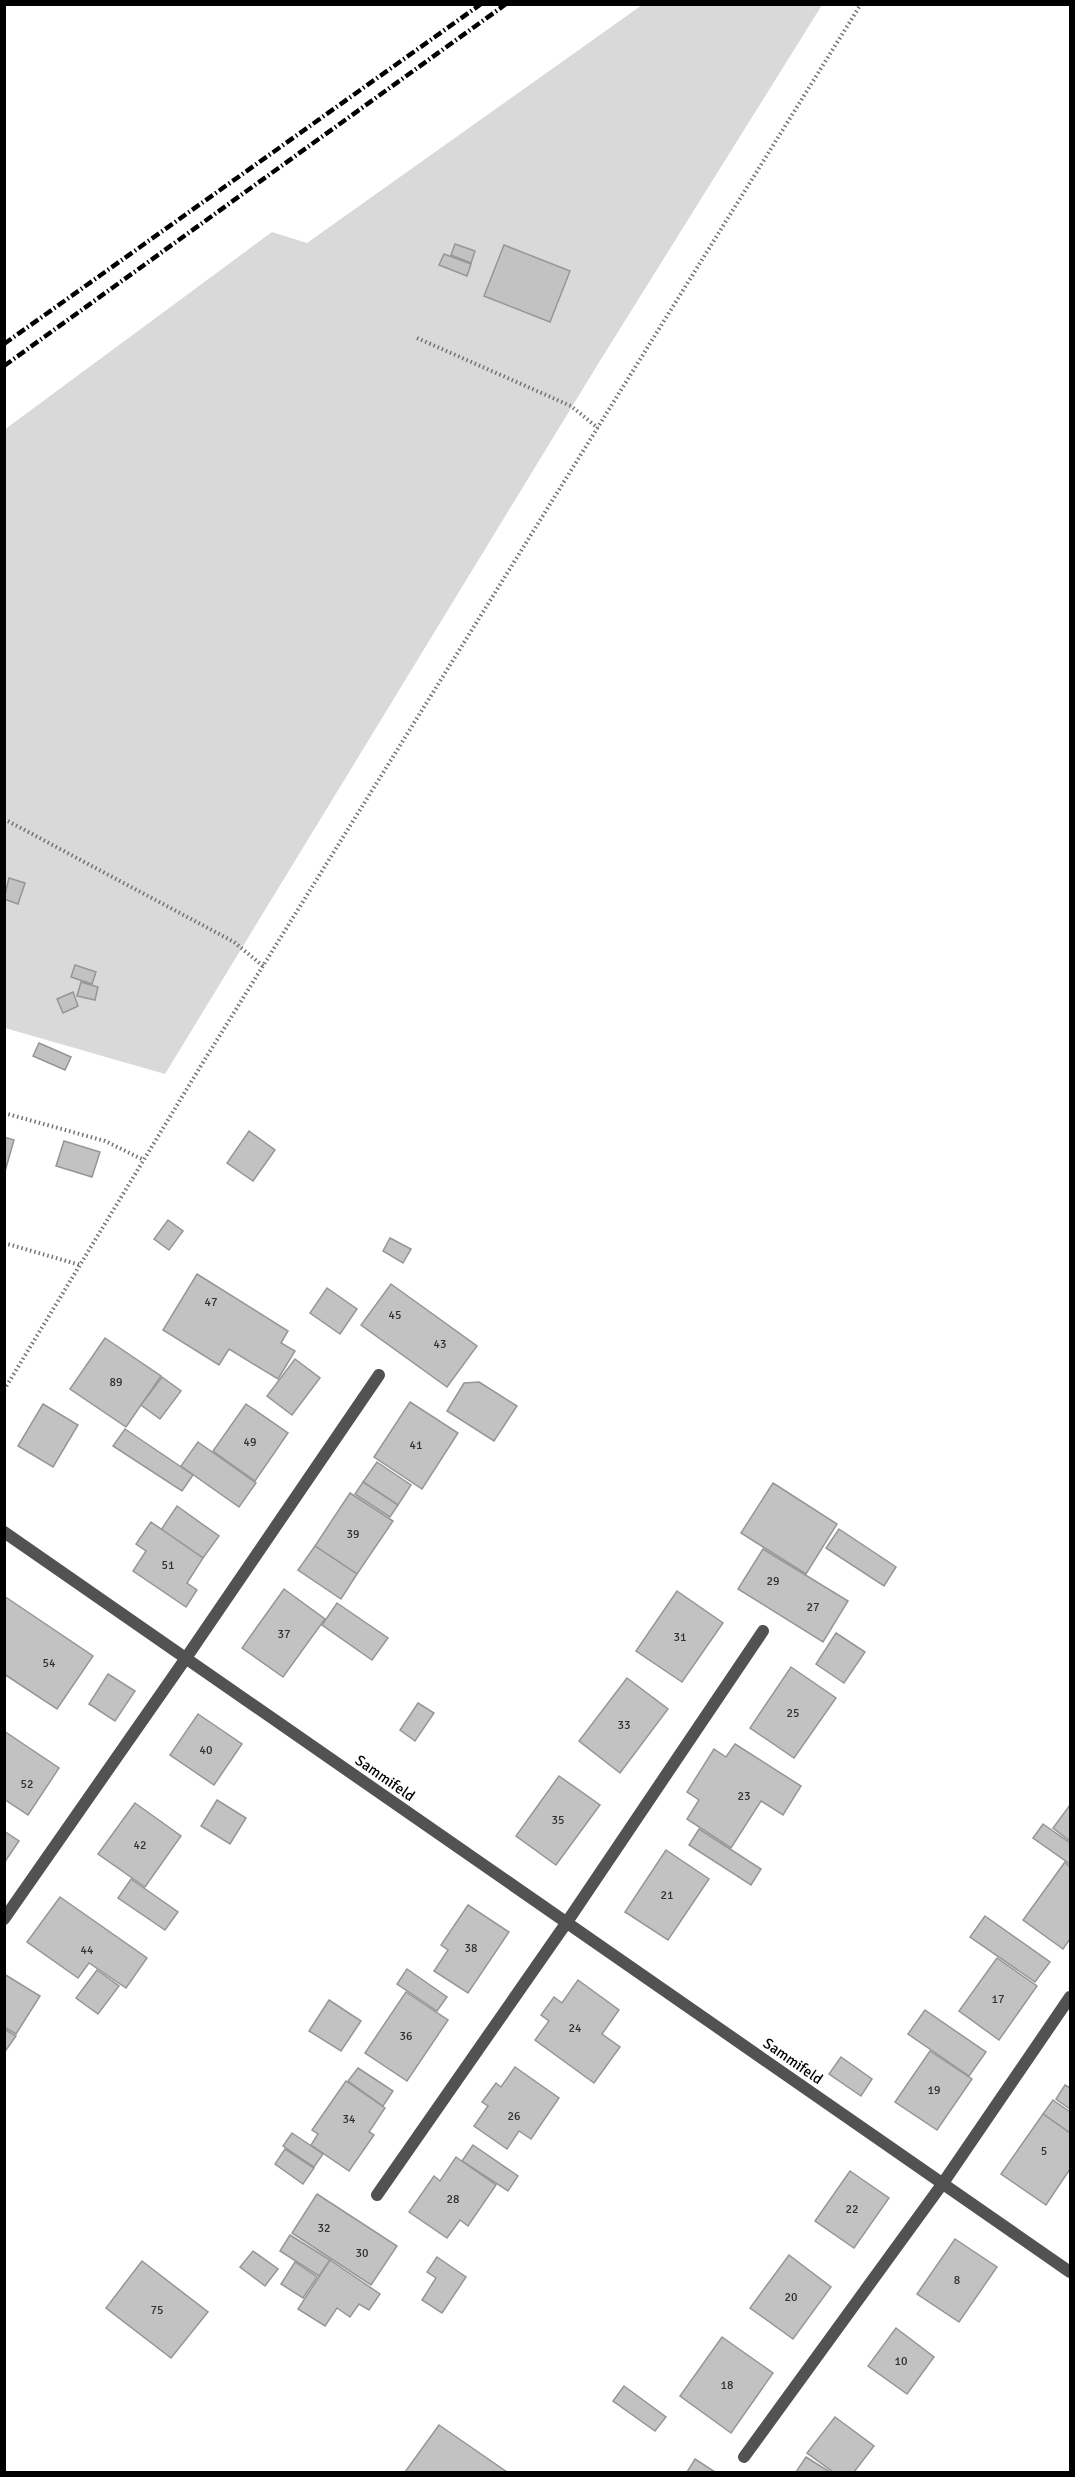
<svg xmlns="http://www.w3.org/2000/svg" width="1075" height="2477" viewBox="0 0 1075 2477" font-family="Signika,sans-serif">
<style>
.green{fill:#d9d9d9}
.building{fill:#c2c2c2;stroke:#969696;stroke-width:1.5}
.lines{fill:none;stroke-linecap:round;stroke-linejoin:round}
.path{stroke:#747474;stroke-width:4;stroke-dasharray:1.5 3;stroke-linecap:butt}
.street{stroke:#525252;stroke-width:12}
.rail{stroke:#000;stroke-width:4.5;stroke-dasharray:9 3 1.5 3;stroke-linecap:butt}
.labels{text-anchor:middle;stroke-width:6;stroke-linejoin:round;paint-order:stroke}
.number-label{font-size:12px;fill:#303030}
.street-label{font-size:15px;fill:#000;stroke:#fff}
</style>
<rect width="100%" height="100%" fill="#fff"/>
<!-- green -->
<path class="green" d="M642,5H822L598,364L165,1074L5,1028L4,430L272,232L307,243Z"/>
<!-- building -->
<g class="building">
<path d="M455,244L475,251L471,263L451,255Z"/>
<path d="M504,245L570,271L550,322L484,296Z"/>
<path d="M444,254L471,264L467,276L439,265Z"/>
<path d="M9,878L25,883L18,904L4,899Z"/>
<path d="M75,965L96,972L92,984L71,977Z"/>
<path d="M81,982L98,987L95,1000L77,996Z"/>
<path d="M73,992L78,1006L63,1013L57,999Z"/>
<path d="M39,1043L71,1057L65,1070L33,1056Z"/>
<path d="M249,1131L275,1150L253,1181L227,1163Z"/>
<path d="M4,1137L14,1140L4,1175Z"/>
<path d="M64,1141L100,1152L92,1177L56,1166Z"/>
<path d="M168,1220L183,1231L169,1250L154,1239Z"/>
<path d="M390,1238L411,1249L403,1263L383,1251Z"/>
<path d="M197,1274L288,1331L281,1343L295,1351L278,1379L229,1349L219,1365L163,1330Z"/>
<path d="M391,1284L477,1346L447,1387L361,1325Z"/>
<path d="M327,1288L357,1309L340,1334L310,1313Z"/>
<path d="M105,1338L161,1376L126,1427L70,1389Z"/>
<path d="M295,1359L320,1378L292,1415L267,1396Z"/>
<path d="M162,1377L181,1391L160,1419L141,1405Z"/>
<path d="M479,1382L517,1406L494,1441L447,1411L464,1383Z"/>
<path d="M410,1402L458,1433L422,1489L374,1457Z"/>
<path d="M43,1404L78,1425L53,1467L18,1446Z"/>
<path d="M246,1404L288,1433L255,1481L213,1451Z"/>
<path d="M125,1429L193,1475L182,1491L113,1446Z"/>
<path d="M198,1442L256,1483L239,1507L181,1466Z"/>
<path d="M377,1462L411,1485L398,1505L363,1482Z"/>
<path d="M363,1482L398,1505L390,1517L355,1494Z"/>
<path d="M773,1483L837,1524L806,1574L741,1533Z"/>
<path d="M350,1493L393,1521L357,1574L315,1546Z"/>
<path d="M177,1506L219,1536L203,1558L161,1530Z"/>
<path d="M151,1522L203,1558L187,1583L197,1590L186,1607L133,1571L146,1551L136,1544Z"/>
<path d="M839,1529L896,1567L884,1586L826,1548Z"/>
<path d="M315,1546L357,1574L341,1599L298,1570Z"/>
<path d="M763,1549L848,1601L823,1642L738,1589Z"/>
<path d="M284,1589L325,1619L283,1677L242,1648Z"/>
<path d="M677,1591L723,1623L682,1682L636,1651Z"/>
<path d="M4,1596L93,1656L57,1709L4,1674Z"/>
<path d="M337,1603L388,1638L372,1660L322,1625Z"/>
<path d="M836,1633L865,1652L844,1683L816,1664Z"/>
<path d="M791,1667L836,1698L794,1758L750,1728Z"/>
<path d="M108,1674L135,1691L115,1721L89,1704Z"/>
<path d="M627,1678L668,1709L620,1773L579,1741Z"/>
<path d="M418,1703L434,1713L415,1741L400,1730Z"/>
<path d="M198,1714L242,1744L214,1785L170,1755Z"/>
<path d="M4,1731L59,1768L28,1815L4,1799Z"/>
<path d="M735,1744L801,1786L783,1815L761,1801L731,1848L687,1819L699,1800L687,1792L714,1749L726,1757Z"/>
<path d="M559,1776L600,1805L556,1865L516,1836Z"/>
<path d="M217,1800L246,1818L230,1844L201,1826Z"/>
<path d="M135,1803L181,1836L145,1887L98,1854Z"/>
<path d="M1070,1805V1841L1053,1828Z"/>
<path d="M1043,1824L1070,1843V1864L1033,1838Z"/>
<path d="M699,1829L761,1869L751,1885L689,1845Z"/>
<path d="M4,1831L19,1841L4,1863Z"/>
<path d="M666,1850L709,1879L668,1940L625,1912Z"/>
<path d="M1065,1862L1070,1867V1939L1063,1949L1023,1920Z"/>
<path d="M131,1879L178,1912L165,1930L118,1898Z"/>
<path d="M60,1897L147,1958L126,1988L89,1963L78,1978L27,1942Z"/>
<path d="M468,1905L509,1932L468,1993L434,1971L448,1950L441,1945Z"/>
<path d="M985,1916L1050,1962L1035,1982L970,1937Z"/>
<path d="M997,1958L1037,1986L999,2040L959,2011Z"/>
<path d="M407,1969L447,1997L437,2011L397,1984Z"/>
<path d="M97,1970L119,1986L98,2014L76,1998Z"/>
<path d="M4,1974L40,1996L16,2034L4,2027Z"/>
<path d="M578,1980L619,2010L602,2034L620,2047L594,2083L535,2040L549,2021L541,2015L554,1997L562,2003Z"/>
<path d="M406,1992L448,2020L407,2081L365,2053Z"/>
<path d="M329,2000L361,2021L341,2051L309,2031Z"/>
<path d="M925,2010L986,2052L969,2076L908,2034Z"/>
<path d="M4,2029L16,2036L4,2053Z"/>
<path d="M930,2051L972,2079L937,2130L895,2102Z"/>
<path d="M841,2057L872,2079L861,2096L829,2074Z"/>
<path d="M515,2067L559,2098L531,2139L519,2131L507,2149L474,2126L488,2106L482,2102L496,2083L501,2087Z"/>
<path d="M358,2068L393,2091L383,2106L348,2081Z"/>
<path d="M346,2081L385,2108L369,2132L374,2135L349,2171L311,2145L318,2134L312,2130Z"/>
<path d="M1065,2085L1070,2088V2109L1056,2099Z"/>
<path d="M1053,2100L1070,2112V2133L1043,2114Z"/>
<path d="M1043,2114L1070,2133V2169L1046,2205L1001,2174Z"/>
<path d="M292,2133L323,2154L314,2167L283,2146Z"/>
<path d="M473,2145L518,2176L508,2191L462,2161Z"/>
<path d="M285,2149L314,2168L303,2184L275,2164Z"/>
<path d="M456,2157L496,2185L468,2226L460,2220L447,2238L409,2212L434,2176L440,2181Z"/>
<path d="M850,2171L889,2198L854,2248L815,2221Z"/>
<path d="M317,2194L397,2246L371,2285L292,2233Z"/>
<path d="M290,2235L330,2260L319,2276L280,2251Z"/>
<path d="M955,2239L997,2267L959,2322L917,2294Z"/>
<path d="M253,2251L278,2269L265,2286L240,2267Z"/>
<path d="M789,2255L831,2287L793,2339L750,2308Z"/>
<path d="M437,2257L466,2277L442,2313L422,2300L436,2278L427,2272Z"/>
<path d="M330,2260L380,2294L369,2310L359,2304L350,2317L337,2308L325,2326L298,2309Z"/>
<path d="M142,2261L208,2312L171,2358L106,2308Z"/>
<path d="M295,2262L317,2277L303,2298L281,2284Z"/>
<path d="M896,2328L934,2357L907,2394L868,2366Z"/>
<path d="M722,2337L773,2373L731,2433L680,2396Z"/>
<path d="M624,2386L666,2417L655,2431L613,2401Z"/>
<path d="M835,2417L874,2446L854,2472H833L807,2453Z"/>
<path d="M439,2425L507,2472H405Z"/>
<path d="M806,2457L830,2472H796Z"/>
<path d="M695,2459L715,2472H687Z"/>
</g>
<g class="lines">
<!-- path -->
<g class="path">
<path d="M417,338L571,406L598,428"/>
<path d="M4,819L234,942L263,966"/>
<path d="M4,1113L105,1141L144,1160"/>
<path d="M4,1243L80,1265"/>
<path d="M4,1390L202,1064L861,4"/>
</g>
<!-- street -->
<g class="street">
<path d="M4,1532L1070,2272"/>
<path d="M4,1919L186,1658L379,1375"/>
<path d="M377,2195L567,1922L763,1631"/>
<path d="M744,2457L943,2183L1070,1997"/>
</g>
<!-- rail -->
<g class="rail">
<path d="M4,344L481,4"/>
<path d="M4,366L506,4"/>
</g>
</g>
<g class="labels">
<!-- number labels -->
<g class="number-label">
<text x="211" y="1306">47</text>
<text x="395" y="1319">45</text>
<text x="440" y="1348">43</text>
<text x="116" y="1386">89</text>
<text x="250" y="1446">49</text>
<text x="416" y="1449">41</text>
<text x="353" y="1538">39</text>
<text x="168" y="1569">51</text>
<text x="773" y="1585">29</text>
<text x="813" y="1611">27</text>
<text x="284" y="1638">37</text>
<text x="680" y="1641">31</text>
<text x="49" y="1667">54</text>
<text x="793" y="1717">25</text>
<text x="624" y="1729">33</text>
<text x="206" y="1754">40</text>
<text x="27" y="1788">52</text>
<text x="744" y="1800">23</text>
<text x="558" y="1824">35</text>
<text x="140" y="1849">42</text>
<text x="667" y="1899">21</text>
<text x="471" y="1952">38</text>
<text x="87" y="1954">44</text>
<text x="998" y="2003">17</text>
<text x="575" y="2032">24</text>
<text x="406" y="2040">36</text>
<text x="934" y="2094">19</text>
<text x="514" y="2120">26</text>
<text x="349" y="2123">34</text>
<text x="1044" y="2155">5</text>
<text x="453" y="2203">28</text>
<text x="852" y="2213">22</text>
<text x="324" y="2232">32</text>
<text x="362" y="2257">30</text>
<text x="957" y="2284">8</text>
<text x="791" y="2301">20</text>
<text x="157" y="2314">75</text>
<text x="901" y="2365">10</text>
<text x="727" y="2389">18</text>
</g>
<!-- street labels -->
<g class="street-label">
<text transform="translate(385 1778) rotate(35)" y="5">Sammifeld</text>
<text transform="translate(793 2061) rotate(35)" y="5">Sammifeld</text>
</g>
</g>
<!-- border -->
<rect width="1075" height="2477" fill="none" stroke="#000000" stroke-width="12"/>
</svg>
